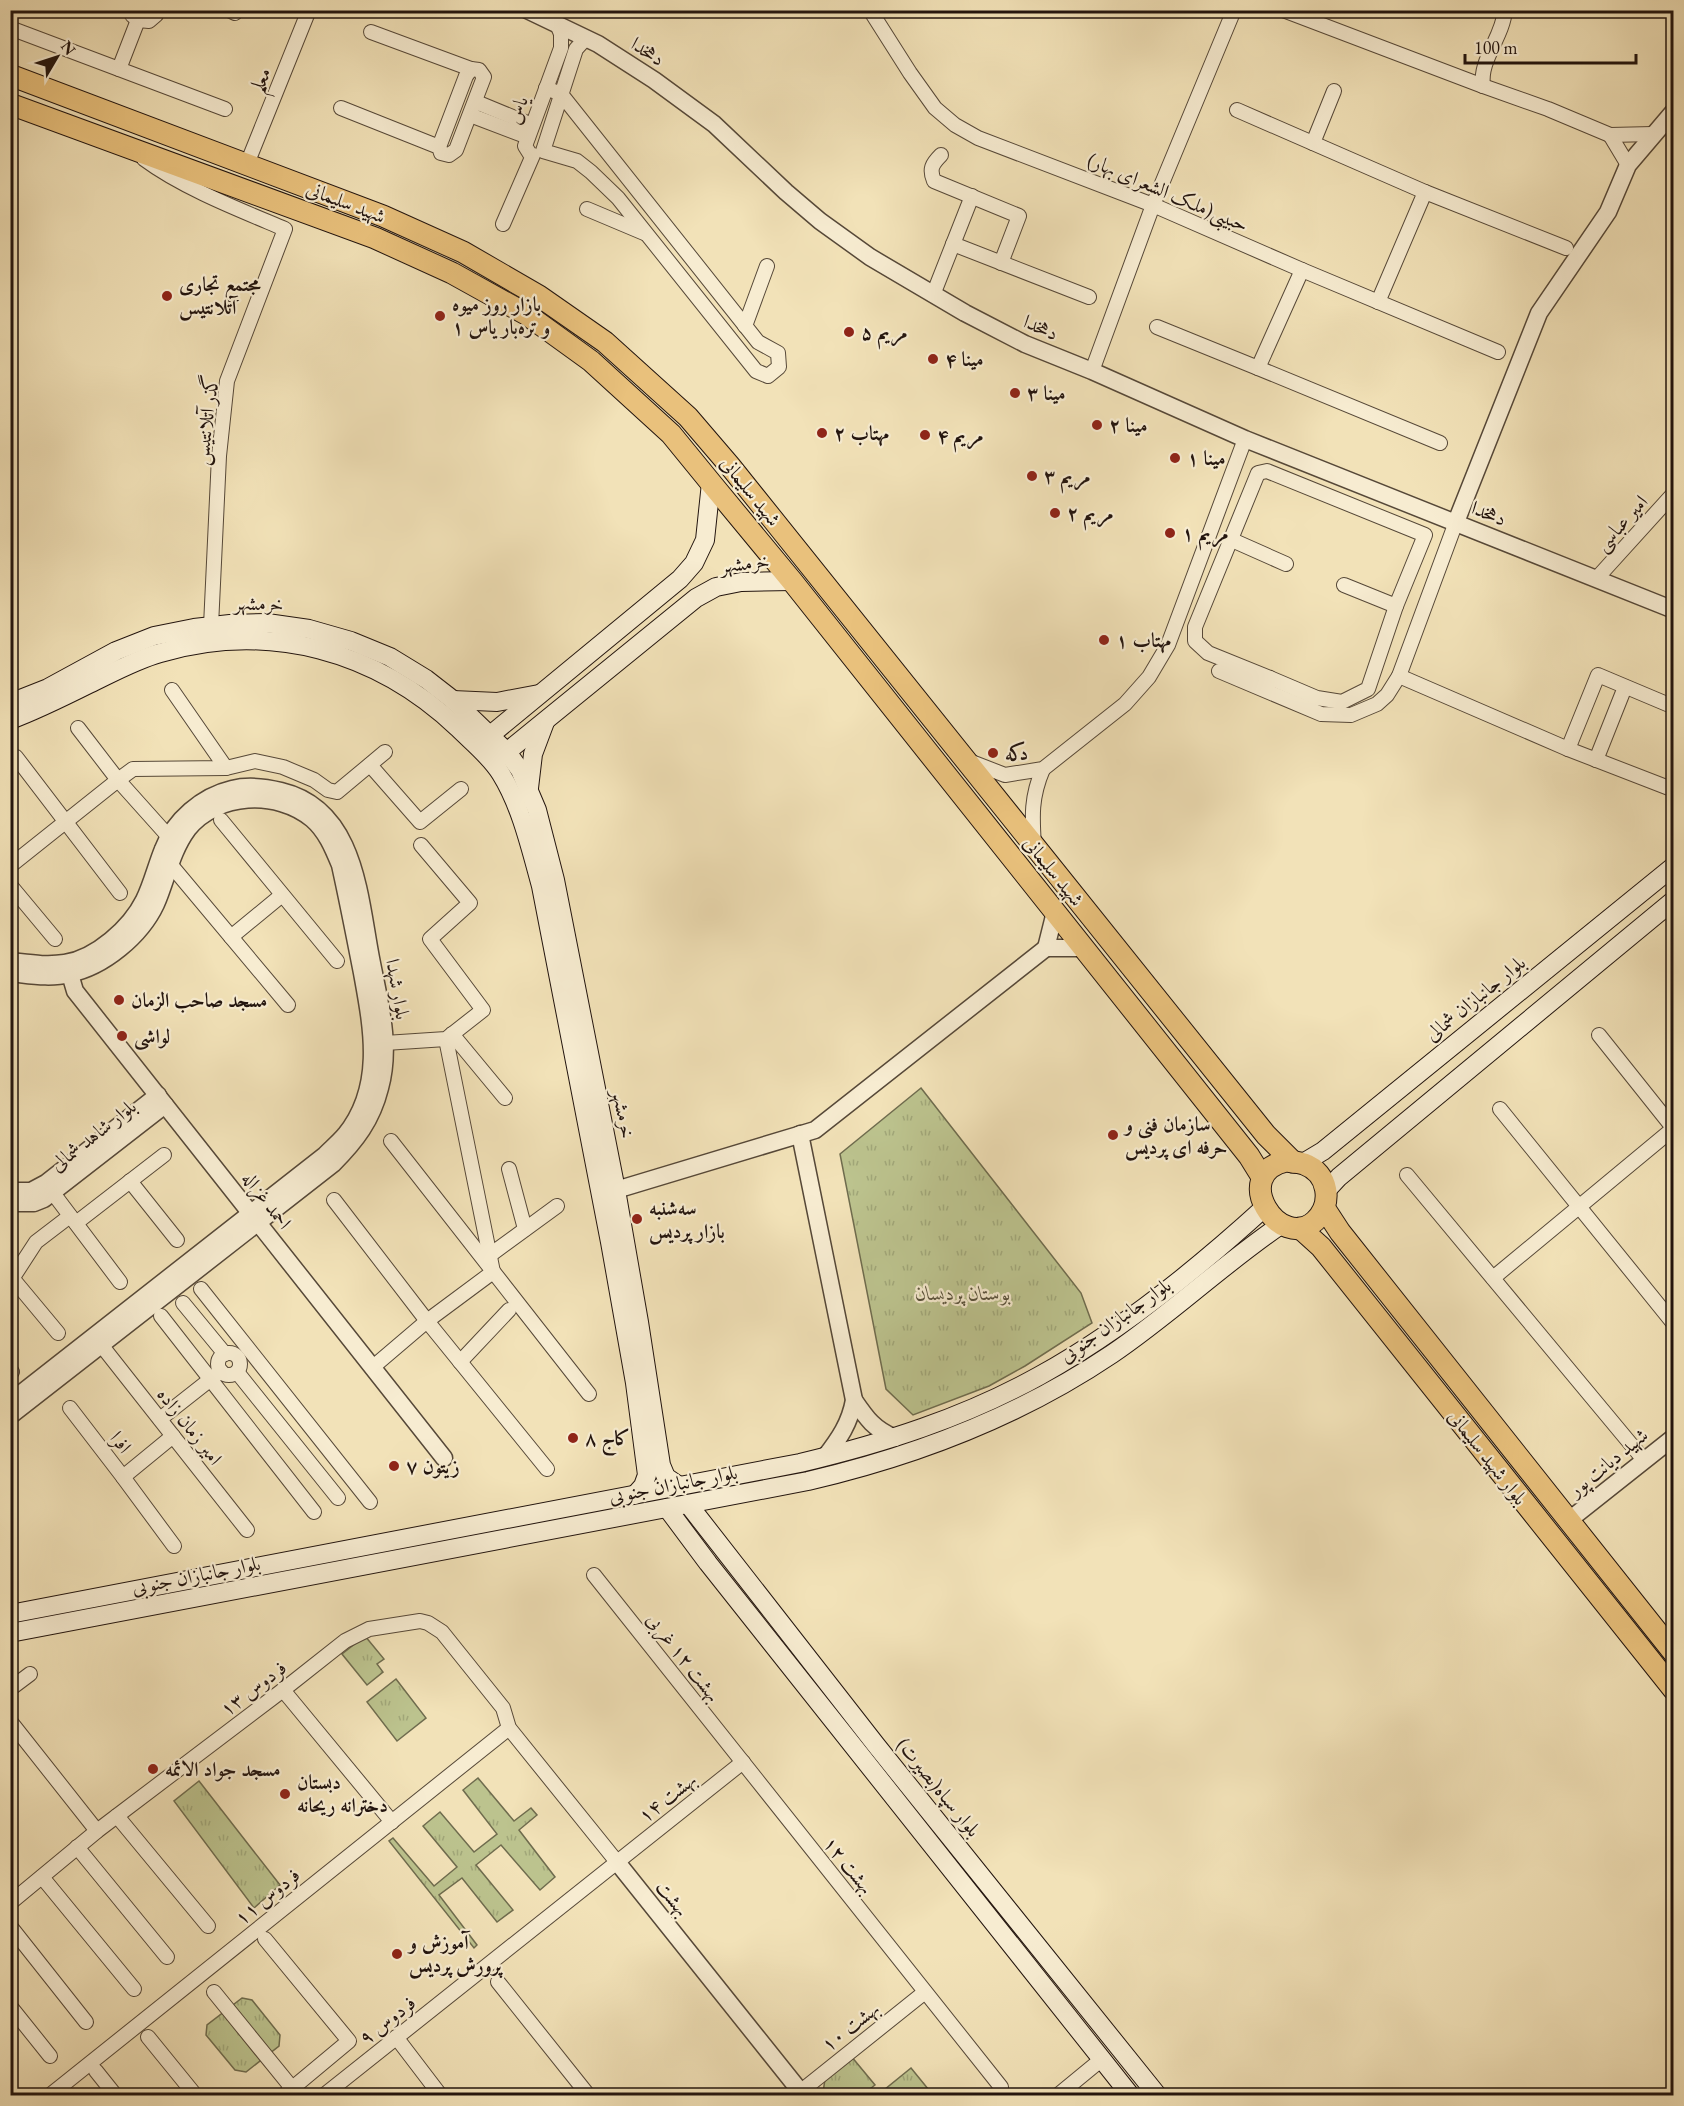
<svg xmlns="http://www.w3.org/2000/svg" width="1684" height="2106" viewBox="0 0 1684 2106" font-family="'EB Garamond',Amiri,serif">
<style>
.grass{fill:url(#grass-tufts);stroke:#6f6c4e;stroke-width:1.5}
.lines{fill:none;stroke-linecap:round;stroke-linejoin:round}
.minor-casing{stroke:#564838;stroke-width:16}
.tertiary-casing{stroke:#564838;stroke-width:19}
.secondary-casing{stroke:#22140e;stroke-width:20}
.primary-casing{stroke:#22140e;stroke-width:23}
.minor{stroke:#f7ecd1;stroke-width:14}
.tertiary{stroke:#f7ecd1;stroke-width:16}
.secondary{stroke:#f7ecd1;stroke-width:18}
.primary{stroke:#e9c17c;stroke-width:21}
.poi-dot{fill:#8f2418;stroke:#f7ecd1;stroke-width:2}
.labels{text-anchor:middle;stroke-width:4.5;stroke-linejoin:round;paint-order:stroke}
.street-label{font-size:20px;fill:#22140e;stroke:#f7ecd1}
.poi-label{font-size:20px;font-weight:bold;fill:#22140e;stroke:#f7ecd1;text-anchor:start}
.park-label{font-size:20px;font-style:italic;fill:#58513b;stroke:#f7ecd1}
</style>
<defs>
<pattern id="grass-tufts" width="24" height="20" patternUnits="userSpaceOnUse" patternTransform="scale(1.5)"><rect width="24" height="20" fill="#bcc38e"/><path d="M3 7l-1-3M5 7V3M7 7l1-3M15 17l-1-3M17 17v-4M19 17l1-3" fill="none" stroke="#a1a779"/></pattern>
</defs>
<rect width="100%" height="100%" fill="#f2e2b8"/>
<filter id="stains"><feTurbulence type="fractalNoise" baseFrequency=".00333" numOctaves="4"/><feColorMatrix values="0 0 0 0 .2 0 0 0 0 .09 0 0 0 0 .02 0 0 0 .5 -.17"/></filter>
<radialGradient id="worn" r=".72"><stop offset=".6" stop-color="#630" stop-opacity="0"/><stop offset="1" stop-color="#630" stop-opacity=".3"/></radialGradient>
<!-- grass -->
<g class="grass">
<path d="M921,1088L1081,1293L1092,1323L1025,1366L989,1386L913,1415L886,1389L840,1154Z"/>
<path d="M365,1636L384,1659L377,1664L383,1672L367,1685L342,1654Z"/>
<path d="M396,1679L426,1718L397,1741L367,1702Z"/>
<path d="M478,1778L514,1821L531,1808L537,1815L519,1830L555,1877L540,1890L501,1845L476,1865L513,1910L497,1922L462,1878L439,1895L477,1945L474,1948L389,1841L393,1838L434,1886L457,1867L423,1826L440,1812L474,1852L497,1834L463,1790Z"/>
<path d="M199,1781L280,1885L254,1908L174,1801Z"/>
<path d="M242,1998L252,2000L280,2035L279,2046L246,2072L235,2070L206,2035L207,2025Z"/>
<path d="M851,2056L875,2085L862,2095H825L823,2093L825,2079Z"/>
<path d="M911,2068L933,2095H887L884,2090Z"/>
</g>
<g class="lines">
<!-- minor casing -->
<g class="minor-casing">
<g id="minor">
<path d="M134,10L132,15L138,20L149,21L156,15L158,10"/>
<path d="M229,10L235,13"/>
<path d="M870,10L910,73L935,108L955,125L978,138L1153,205L1302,270L1498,352"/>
<path d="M1283,10L1483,86L1548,109L1610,135L1653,134"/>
<path d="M10,28L225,109"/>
<path d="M119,69L138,20"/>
<path d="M1483,86C1479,60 1503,37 1505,10"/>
<path d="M546,88L561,94L758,342L778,353L779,367L768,376L756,371L618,198L591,172L577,161L543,151L576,49L586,38"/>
<path d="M476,102L532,125"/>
<path d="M341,108L439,147L441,153L449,155L456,150L484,77L479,70L471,69L371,32"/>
<path d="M1237,110L1425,192L1378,302"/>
<path d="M470,115L528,137"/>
<path d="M1610,135L1628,165"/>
<path d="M1313,143L1334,91"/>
<path d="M439,147L466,76L471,69"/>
<path d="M941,155C932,164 929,169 934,181L1019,216L1001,263"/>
<path d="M144,159C183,188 240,210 285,229L227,381L219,456L211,626"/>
<path d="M247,164L309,10"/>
<path d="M1425,192L1566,248"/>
<path d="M587,209L644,233"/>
<path d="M503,224L533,155L530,154L525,146L561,48V34L557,24"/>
<path d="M953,244L1089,297"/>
<path d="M933,295L972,196"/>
<path d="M745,326L767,266"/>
<path d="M1157,327L1258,368L1302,270"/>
<path d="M1258,368L1440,443"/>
<path d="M1092,371L1153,205L1234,10"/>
<path d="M1232,540L1286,564"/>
<path d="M1597,578L1674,493"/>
<path d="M1219,671L1321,714L1351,715L1377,704L1387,695L1399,676L1456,522"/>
<path d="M1399,676L1568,749L1674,790"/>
<path d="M1270,678L1208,653L1195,641V627L1258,473L1267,471L1425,535L1396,606L1344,585"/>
<path d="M1266,685L1270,678L1317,698L1342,702L1368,689L1396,606"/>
<path d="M172,690L226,768"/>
<path d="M78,728L118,780L133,769L226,768L255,761L283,767L314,780L328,790L337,792L385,752"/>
<path d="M1568,749L1598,675L1674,707"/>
<path d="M16,757L120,893"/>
<path d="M1596,760L1625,687"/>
<path d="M969,761L1005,775L1043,769L1125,704L1149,677L1168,645L1245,439"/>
<path d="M370,765L420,822L461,789"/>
<path d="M221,820L337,961"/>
<path d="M1034,846C1032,816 1031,797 1043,769"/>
<path d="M170,864L288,1005"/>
<path d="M10,866L118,780L169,837"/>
<path d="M10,885L55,939"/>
<path d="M231,937L282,895"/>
<path d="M452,1034L505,1098"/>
<path d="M1599,1035L1674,1129"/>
<path d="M385,1043L446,1039L483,1010L430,939L470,903L421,845"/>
<path d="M1500,1109L1674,1324"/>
<path d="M391,1141L589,1394"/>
<path d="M509,1169L525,1229"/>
<path d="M1407,1175L1644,1460"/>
<path d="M130,1181L177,1240"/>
<path d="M53,1193L120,1282"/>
<path d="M334,1200L427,1321L547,1469"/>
<path d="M76,1223L164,1155"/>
<path d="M490,1255L557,1206"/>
<path d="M1493,1278L1674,1128"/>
<path d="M13,1279L58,1333"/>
<path d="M10,1282L36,1242L70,1216"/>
<path d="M201,1289L370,1502"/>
<path d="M183,1303L225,1354"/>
<path d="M161,1316L314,1512"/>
<path d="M102,1346L247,1530"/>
<circle cx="229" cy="1364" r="11"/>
<path d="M460,1362L509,1310"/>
<path d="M373,1367L427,1321L493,1272L446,1039"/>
<path d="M10,1369L12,1372"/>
<path d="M237,1372L338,1498"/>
<path d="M70,1408L123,1477L173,1436"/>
<path d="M160,1419L221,1371"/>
<path d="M123,1477L174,1546"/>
<path d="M594,1575L1001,2087"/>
<path d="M10,1689L30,1674"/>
<path d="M283,1690L392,1822"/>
<path d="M10,1721L97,1831"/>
<path d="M117,1816L208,1926"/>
<path d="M77,1847L167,1957"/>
<path d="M42,1877L134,1989"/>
<path d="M10,1903L97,1831L283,1690L345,1641L369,1629L420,1621L428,1623L442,1632L503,1708L509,1728L617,1862"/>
<path d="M10,1926L86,2022"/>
<path d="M265,1939L349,2041L283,2096"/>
<path d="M498,1982L589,2096"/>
<path d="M214,1992L292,2088"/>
<path d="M10,2006L50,2056"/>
<path d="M148,2037L196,2096"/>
<path d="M396,2037L441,2096"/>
<path d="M96,2071L116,2096"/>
<path d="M49,2096L509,1728"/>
<path d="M323,2096L743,1762"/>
<path d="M795,2096L925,1992"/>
<path d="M1057,2096L1102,2059"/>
</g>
</g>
<!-- tertiary casing -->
<g class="tertiary-casing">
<g id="tertiary">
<path d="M527,10L598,44L654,80L714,124L786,192L820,221L870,257L965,313L1025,344L1092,371L1245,439L1674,610"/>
<path d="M1456,522L1539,313L1608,212L1628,165L1674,111"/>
<path d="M1055,912L1046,948H1084"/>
<path d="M10,961C29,963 46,966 65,963C96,958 130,928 144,900C152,884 156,866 163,849C174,820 202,796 232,789C248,785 265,787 281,791C356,809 359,896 371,958C379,1000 392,1045 380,1088C372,1120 356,1141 333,1164L10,1416"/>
<path d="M67,964L75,991L444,1458"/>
<path d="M10,973C30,975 50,979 69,974C104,967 141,936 156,904C167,879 171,852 188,829C217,793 277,790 312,819C326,831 333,848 340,865C348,901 355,937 362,973C372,1028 384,1087 345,1135C339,1142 332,1148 325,1155L10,1402"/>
<path d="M800,1134L854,1400C850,1423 839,1439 825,1457"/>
<path d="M616,1190L815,1130L1046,948"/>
<path d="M10,1191H31L46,1183L158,1095"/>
<path d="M10,1203H34L44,1199L165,1105"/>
<path d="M854,1400C867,1419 874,1429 895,1438"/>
<path d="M1568,1521L1674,1437"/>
<path d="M617,1862L804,2096"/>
</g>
</g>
<!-- secondary casing -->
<g class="secondary-casing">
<g id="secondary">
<path d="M453,700L497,702L539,694"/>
<path d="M10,703L48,688L116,651L154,636L194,628L230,624L267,623L309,629L351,641L390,657L426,679L453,700L507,752L520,770L537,810L555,880L616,1190L639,1322L661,1465L666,1477L679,1486"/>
<path d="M10,720C37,710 63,697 89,684C112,673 135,660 160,653C269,621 377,651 458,728C472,742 491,757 501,774C521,806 531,850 541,886L610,1242L635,1383L647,1475L643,1486L635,1495"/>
<path d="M482,742L680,579L694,563L705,540L711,483"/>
<path d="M498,759L696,598L716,587L741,582L792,581"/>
<path d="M529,788L533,754L545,722"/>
<path d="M1303,1163L1323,1151L1674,866"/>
<path d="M1326,1191L1339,1177L1674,900"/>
<path d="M688,1504L876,1745L1158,2096"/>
<path d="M667,1508L708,1563L1131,2096"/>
<path d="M10,1614L800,1463C884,1443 963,1418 1039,1376C1121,1331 1196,1270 1265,1207"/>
<path d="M10,1633L808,1481C916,1456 1020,1416 1112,1354C1171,1314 1223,1264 1282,1224"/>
</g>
</g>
<!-- primary casing -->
<g class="primary-casing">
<g id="primary">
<path d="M10,75L383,216L463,252L539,296L605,342L688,417L730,466L1266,1135L1293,1162"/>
<path d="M10,104L375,238L452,273L526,314L591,361L671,434L711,483L792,581L1249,1156L1262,1177"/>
<path d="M1286,1161C1292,1162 1298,1162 1304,1164C1329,1173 1333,1204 1315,1221C1280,1253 1229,1174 1286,1161Z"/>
<path d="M1325,1209L1340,1232L1674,1653"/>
<path d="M1300,1228L1321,1247L1674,1690"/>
</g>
</g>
<!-- minor -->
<use href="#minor" class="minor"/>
<!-- tertiary -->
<use href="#tertiary" class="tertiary"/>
<!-- secondary -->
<use href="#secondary" class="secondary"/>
<!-- primary -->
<use href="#primary" class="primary"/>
</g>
<!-- markers -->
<g class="poi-dot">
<circle cx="167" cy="296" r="6"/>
<circle cx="440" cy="316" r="6"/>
<circle cx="849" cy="332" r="6"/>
<circle cx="933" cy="359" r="6"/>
<circle cx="1015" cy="393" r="6"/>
<circle cx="1097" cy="425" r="6"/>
<circle cx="822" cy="433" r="6"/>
<circle cx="925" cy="435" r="6"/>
<circle cx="1175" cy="458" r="6"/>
<circle cx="1032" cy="476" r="6"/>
<circle cx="1055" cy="513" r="6"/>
<circle cx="1170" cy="533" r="6"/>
<circle cx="1104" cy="640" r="6"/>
<circle cx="993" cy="753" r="6"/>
<circle cx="119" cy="1000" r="6"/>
<circle cx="122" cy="1036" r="6"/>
<circle cx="1113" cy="1135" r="6"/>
<circle cx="637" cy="1219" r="6"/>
<circle cx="573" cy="1438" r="6"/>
<circle cx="394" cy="1466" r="6"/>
<circle cx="153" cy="1769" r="6"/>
<circle cx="285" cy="1794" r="6"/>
<circle cx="397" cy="1954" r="6"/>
</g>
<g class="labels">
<!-- street labels -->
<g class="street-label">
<text transform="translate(648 51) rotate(33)" y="7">دهخدا</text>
<text transform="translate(260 80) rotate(-68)" y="7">معلم</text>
<text transform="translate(517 110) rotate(-70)" y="7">یاس</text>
<text transform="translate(1168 192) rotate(23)" y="7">حبیبی(ملک الشعرای بهار)</text>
<text transform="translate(346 202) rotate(21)" y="7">شهید سلیمانی</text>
<text transform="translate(1041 327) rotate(24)" y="7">دهخدا</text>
<text transform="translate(206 420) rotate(-83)" y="7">گذر آتلانتیس</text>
<text transform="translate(751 491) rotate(51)" y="7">شهید سلیمانی</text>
<text transform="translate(1489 513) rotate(22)" y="7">دهخدا</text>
<text transform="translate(1621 523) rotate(-48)" y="7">امیر عباسی</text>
<text transform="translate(745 563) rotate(-6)" y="7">خرمشهر</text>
<text transform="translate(259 603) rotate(2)" y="7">خرمشهر</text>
<text transform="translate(1054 871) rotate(51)" y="7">شهید سلیمانی</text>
<text transform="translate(398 989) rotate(80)" y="7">بلوار شهدا</text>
<text transform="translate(1475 998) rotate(-39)" y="7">بلوار جانبازان شمالی</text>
<text transform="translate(624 1114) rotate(79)" y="7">خرمشهر</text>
<text transform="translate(93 1135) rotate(-38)" y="7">بلوار شاهد شمالی</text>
<text transform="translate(267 1200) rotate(52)" y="7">احمد غزاله</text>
<text transform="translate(1115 1320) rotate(-35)" y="7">بلوار جانبازان جنوبی</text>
<text transform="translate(190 1426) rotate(52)" y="7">امیر زمان زاده</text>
<text transform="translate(121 1442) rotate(53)" y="7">افرا</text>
<text transform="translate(1488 1457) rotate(52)" y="7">بلوار شهید سلیمانی</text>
<text transform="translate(1608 1462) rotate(-39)" y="7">شهید دیانت پور</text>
<text transform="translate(673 1484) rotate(-11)" y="7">بلوار جانبازان جنوبی</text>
<text transform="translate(196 1575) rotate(-11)" y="7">بلوار جانبازان جنوبی</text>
<text transform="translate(684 1657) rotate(52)" y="7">بهشت ۱۲ غربی</text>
<text transform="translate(253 1688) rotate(-37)" y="7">فردوس ۱۳</text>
<text transform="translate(939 1787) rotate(51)" y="7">بلوار سپاه(بصیرت)</text>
<text transform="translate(667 1797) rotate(-38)" y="7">بهشت ۱۴</text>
<text transform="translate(849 1865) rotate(51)" y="7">بهشت ۱۲</text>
<text transform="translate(267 1896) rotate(-39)" y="7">فردوس ۱۱</text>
<text transform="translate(673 1898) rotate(51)" y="7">بهشت</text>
<text transform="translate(387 2020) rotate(-38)" y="7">فردوس ۹</text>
<text transform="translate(850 2026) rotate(-38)" y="7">بهشت ۱۰</text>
</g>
<!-- poi labels -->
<g class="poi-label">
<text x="179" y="291">مجتمع تجاری<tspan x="179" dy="23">آتلانتیس</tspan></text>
<text x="452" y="311">بازار روز میوه<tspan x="452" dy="23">و تره‌بار یاس ۱</tspan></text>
<text x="861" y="339">مریم ۵</text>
<text x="945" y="366">مینا ۴</text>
<text x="1027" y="400">مینا ۳</text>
<text x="1109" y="432">مینا ۲</text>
<text x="834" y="440">مهتاب ۲</text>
<text x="937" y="442">مریم ۴</text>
<text x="1187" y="465">مینا ۱</text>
<text x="1044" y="483">مریم ۳</text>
<text x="1067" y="520">مریم ۲</text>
<text x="1182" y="540">مریم ۱</text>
<text x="1116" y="647">مهتاب ۱</text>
<text x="1005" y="760">دکه</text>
<text x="131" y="1007">مسجد صاحب الزمان</text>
<text x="134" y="1043">لواشی</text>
<text x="1125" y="1131">سازمان فنی و<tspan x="1125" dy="23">حرفه ای پردیس</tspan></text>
<text x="649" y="1215">سه‌شنبه<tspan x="649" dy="23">بازار پردیس</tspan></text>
<text x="585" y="1445">کاج ۸</text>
<text x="406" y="1473">زیتون ۷</text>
<text x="165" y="1776">مسجد جواد الائمه</text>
<text x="297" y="1789">دبستان<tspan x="297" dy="23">دخترانه ریحانه</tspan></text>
<text x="409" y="1949">آموزش و<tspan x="409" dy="23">پرورش پردیس</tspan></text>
</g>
<!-- park labels -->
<g class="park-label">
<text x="963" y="1300">بوستان پردیسان</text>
</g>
</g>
<!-- margin -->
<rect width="1684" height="2106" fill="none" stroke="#f2e2b8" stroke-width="36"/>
<rect x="12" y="12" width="1660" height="2082" fill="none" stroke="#22140e" stroke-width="3"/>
<rect x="18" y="18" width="1648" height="2070" fill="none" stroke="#22140e" stroke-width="1.5"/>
<!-- north arrow -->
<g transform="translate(57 57) rotate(51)" stroke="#f7ecd1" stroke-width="4.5" paint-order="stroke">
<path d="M0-4.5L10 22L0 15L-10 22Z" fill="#22140e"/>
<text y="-9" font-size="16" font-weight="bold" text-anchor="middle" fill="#22140e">N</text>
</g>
<!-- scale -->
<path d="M1465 54v9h171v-9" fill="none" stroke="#22140e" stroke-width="3"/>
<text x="1474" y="54" font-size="18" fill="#22140e" stroke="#f7ecd1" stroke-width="4.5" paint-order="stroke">100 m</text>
<rect width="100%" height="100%" filter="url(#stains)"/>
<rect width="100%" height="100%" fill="url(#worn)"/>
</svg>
